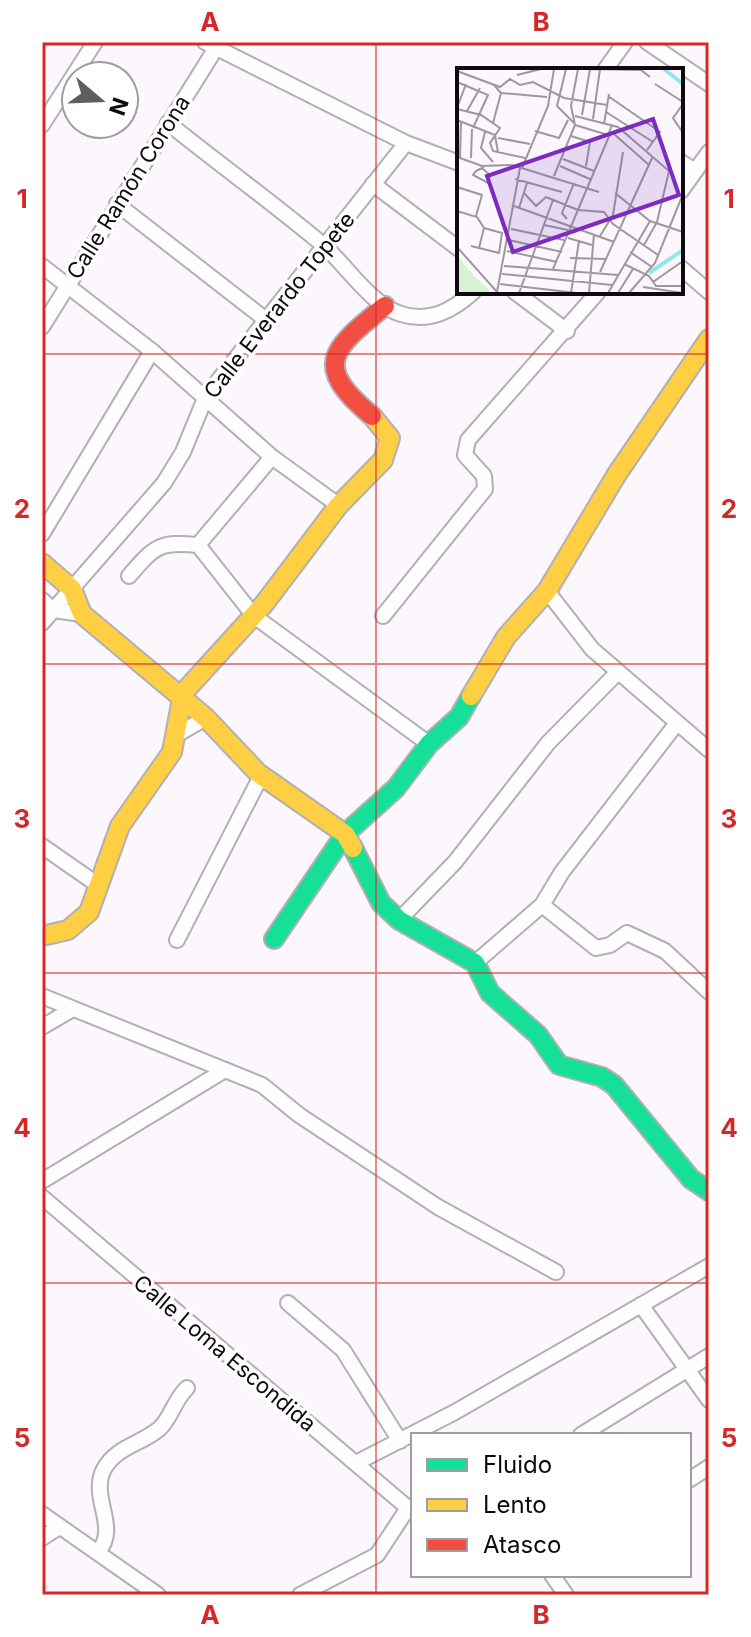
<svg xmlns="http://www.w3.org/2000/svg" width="751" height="1637" viewBox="0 0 751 1637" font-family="Inter,sans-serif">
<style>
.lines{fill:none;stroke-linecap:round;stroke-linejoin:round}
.street-casing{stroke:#b3afb4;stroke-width:18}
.fast-casing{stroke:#b3afb4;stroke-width:22}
.slow-casing{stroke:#b3afb4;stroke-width:22}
.jam-casing{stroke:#b3afb4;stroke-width:22}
.street{stroke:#fefeff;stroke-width:14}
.fast{stroke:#16e098;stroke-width:18}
.slow{stroke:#ffcf43;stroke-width:18}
.jam{stroke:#f24e42;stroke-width:18}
.grid{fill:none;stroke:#d62828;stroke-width:2;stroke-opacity:0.55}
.labels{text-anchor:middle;stroke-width:7;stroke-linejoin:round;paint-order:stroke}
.street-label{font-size:22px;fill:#0e0a10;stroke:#fff}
.inset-river{fill:none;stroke:#94e6ee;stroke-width:4}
.inset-road{fill:none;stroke:#9c989e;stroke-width:2}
.view{fill:#7b2cbf;fill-opacity:0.15;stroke:#7b2cbf;stroke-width:4}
.inset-edge{fill:none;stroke:#0e0a10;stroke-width:4}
.neatline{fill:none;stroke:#d62828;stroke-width:3}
.grid-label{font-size:26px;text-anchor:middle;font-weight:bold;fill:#d62828}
</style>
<rect width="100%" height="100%" fill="#fbf7fc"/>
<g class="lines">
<!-- street casing -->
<g class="street-casing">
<g id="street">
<path d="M205,42L406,143L459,163"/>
<path d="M647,42L709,84"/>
<path d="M605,70L625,42"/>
<path d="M168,123C219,164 273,203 323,245C347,266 370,304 401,314C429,323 452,311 473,292"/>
<path d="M42,125L95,42"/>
<path d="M681,162L695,171"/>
<path d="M373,184L459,249"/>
<path d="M681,191L709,152"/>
<path d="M117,204L266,320"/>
<path d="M42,266L152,351L272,457L338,505"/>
<path d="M681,268L709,292"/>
<path d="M515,292L567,331"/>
<path d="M42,327L216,48"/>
<path d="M42,534L152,351"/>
<path d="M198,545L272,457"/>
<path d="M129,576C154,547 159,541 198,545L254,616L429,744"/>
<path d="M547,591L592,649L709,750"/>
<path d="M42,600L53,610L82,614"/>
<path d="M383,616L485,489L484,476L465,455L468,440L598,292"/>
<path d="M42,623L164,483L183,452L206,396L406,143"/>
<path d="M178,734L206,718"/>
<path d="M42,846L98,885"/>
<path d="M542,905L596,948L610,945L627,933L665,951L709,992"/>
<path d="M399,920L455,862L548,743L617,673"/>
<path d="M177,940L261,776"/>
<path d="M475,963L542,905L562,872L677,723"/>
<path d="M42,996L262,1085L299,1115L438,1207L556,1272"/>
<path d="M42,1027L71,1010"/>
<path d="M42,1181L225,1070"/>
<path d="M42,1197L408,1508"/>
<path d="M288,1303L343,1350L400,1441"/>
<path d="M641,1305L709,1400"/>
<path d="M581,1435L709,1356"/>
<path d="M356,1463L455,1412L709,1266"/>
<path d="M689,1480L709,1467"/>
<path d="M42,1514L158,1595"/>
<path d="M42,1538L59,1527"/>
<path d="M98,1552C120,1527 89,1497 104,1469C116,1447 141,1444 159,1429C171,1419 174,1400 187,1388"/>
<path d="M552,1575L566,1595"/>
<path d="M300,1595L377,1555L408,1508L413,1507"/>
</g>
</g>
<!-- fast casing -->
<g class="fast-casing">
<g id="fast">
<path d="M353,848L381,903L399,920L475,963L490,993L538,1035L559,1065L602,1077L614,1085L691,1179L709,1191"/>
<path d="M274,939L345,834L396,788L429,744L459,717L471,696"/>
</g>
</g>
<!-- slow casing -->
<g class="slow-casing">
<g id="slow">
<path d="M42,563L72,589L82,614L206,718L258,773L345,834L353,848"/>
<path d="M471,696L506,637L547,591L617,474L709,339"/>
<path d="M42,936L68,930L89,912L120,826L172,752L183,693L264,604L338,506L383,460L390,438L372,416"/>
</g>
</g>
<!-- jam casing -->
<g class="jam-casing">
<path id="jam" d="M372,416C311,365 332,349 385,306"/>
</g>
<!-- street -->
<use href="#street" class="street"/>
<!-- fast -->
<use href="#fast" class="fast"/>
<!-- slow -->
<use href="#slow" class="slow"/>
<!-- jam -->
<use href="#jam" class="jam"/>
</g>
<!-- grid -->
<path class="grid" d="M376,42V1595M42,354H709M42,664H709M42,973H709M42,1283H709"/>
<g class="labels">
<!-- street labels -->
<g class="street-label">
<text transform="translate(128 187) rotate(-58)" y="8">Calle Ramón Corona</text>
<text transform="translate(279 305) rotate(-52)" y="8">Calle Everardo Topete</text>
<text transform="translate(225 1353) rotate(40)" y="8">Calle Loma Escondida</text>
</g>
</g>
<!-- overview -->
<g transform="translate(457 68)">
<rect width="226" height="226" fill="#fbf7fc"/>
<path d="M0,187L16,207L35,225H0Z" fill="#d8f0d3"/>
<path class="inset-river" d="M207,1L226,16M192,205L226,182"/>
<path class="inset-road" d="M109,1L100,38L117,55M133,1L184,2L193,9M0,3L43,19L53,11L63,17L76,14L107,30L150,37M60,7L84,1M0,14L31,27L16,60M198,16L226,34M37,17L44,25L90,29M151,28L203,64L190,82M226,36L216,50L226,65M0,40L9,16M0,41L24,47L43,60L33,75L36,83L68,90M10,43L23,20M149,44L196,74M125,47L133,1M118,48L161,59L212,103L200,154L187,177M136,51L143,1M0,52L38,67L41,84M4,53L3,90L25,98L55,97L142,124M36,55L44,25M147,56L152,26M118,57L151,67L155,57M78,63L102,70L111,52M28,64L24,80L36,94M157,66L192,97M114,68L133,74L129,98M41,70L73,76M14,90L15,61M106,91L137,103M103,98L135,112M25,100L33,107L31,115L16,107L19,103L27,99M65,100L91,38L97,1M97,108L118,57L114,38L121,1M58,111L105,124M0,119L25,127L19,148M67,125L79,138L89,129L121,142L147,144L156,156L201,187M158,125L193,153L226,164M57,138L157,174M62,140L70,115M0,143L20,149L27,160L22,180M110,151L105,145L117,115M87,157L111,162M54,161L107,172M143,168L156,147L166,84M111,170L135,177M52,172L105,184M14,178L42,185L45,165L27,160M0,179L41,225M50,183L100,194M173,184L195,199M113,190L148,191M167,196L192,208L199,218H226M47,198L161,207M96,201L153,66M143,204L195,90M45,206L155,217M196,214L226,193M43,216L120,225M186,219L226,225M40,224L63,100M62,225L96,132M114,225L122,173M132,225L137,166M151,225L193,153M161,225L176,201M172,225L198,195L226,126"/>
<path class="view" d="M196,51L222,127L56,184L30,108Z"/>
<rect width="226" height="226" class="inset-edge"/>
</g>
<!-- border -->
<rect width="751" height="1637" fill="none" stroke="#ffffff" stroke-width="88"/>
<!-- legend -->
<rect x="411" y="1433" width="280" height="144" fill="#ffffff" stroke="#9f9d9f" stroke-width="2"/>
<rect x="427" y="1459" width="40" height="12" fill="#16e098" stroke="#9f9d9f" stroke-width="2"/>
<text x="483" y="1473" font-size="24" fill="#0e0a10">Fluido</text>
<rect x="427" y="1499" width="40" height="12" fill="#ffcf43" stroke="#9f9d9f" stroke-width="2"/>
<text x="483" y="1513" font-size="24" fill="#0e0a10">Lento</text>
<rect x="427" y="1539" width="40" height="12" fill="#f24e42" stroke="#9f9d9f" stroke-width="2"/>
<text x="483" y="1553" font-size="24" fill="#0e0a10">Atasco</text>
<!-- north arrow -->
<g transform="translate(100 100) rotate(109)"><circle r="38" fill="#ffffff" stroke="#9f9d9f" stroke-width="2"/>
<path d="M0-6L14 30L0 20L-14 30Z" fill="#615d63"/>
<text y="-12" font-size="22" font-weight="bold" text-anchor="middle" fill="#0e0a10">N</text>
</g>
<rect x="44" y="44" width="663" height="1549" class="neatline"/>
<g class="grid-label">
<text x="210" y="31">A</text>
<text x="541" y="31">B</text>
<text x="22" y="208">1</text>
<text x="729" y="208">1</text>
<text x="22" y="518">2</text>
<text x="729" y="518">2</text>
<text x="22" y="828">3</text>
<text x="729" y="828">3</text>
<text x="22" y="1137">4</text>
<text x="729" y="1137">4</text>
<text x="22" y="1447">5</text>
<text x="729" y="1447">5</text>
<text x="210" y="1624">A</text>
<text x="541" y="1624">B</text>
</g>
</svg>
